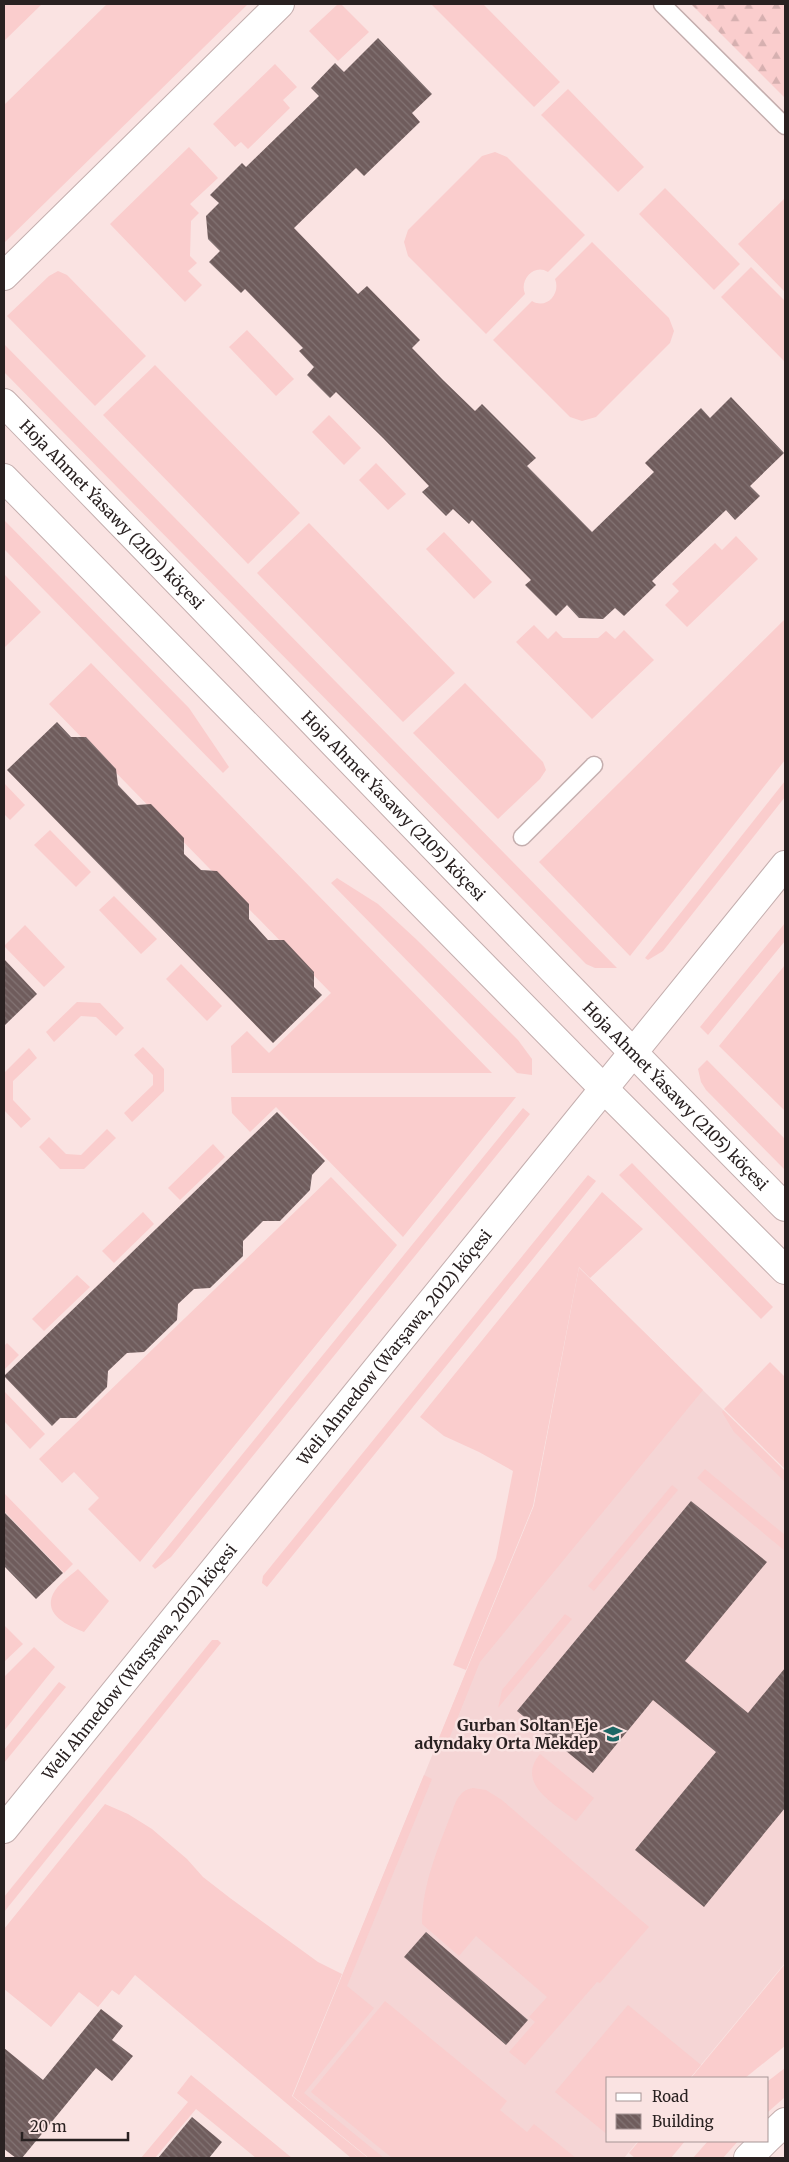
<svg xmlns="http://www.w3.org/2000/svg" width="789" height="2162" viewBox="0 0 789 2162" font-family="Merriweather,serif">
<style>
.built{fill:#f5d5d5}
.grass{fill:#facdcd}
.forest{fill:url(#forest-firs)}
.building{fill:url(#building-back-hatch)}
.lines{fill:none;stroke-linecap:round;stroke-linejoin:round}
.lane-casing{stroke:#c4aeae;stroke-width:19}
.street-casing{stroke:#c4aeae;stroke-width:30}
.secondary-casing{stroke:#c4aeae;stroke-width:30}
.lane{stroke:#fff;stroke-width:16}
.street{stroke:#fff;stroke-width:28}
.secondary{stroke:#fff;stroke-width:28}
.labels{text-anchor:middle;stroke-width:5;stroke-linejoin:round;paint-order:stroke}
.street-label{font-size:16px;fill:#292121;stroke:#fae3e2}
.poi-label{font-size:16px;font-weight:bold;fill:#292121;stroke:#fae3e2;text-anchor:end}
</style>
<defs>
<pattern id="forest-firs" width="22" height="20" patternUnits="userSpaceOnUse" patternTransform="scale(1.25)"><rect width="22" height="20" fill="#facdcd"/><path d="M5 1l3.5 6h-7zM16 11l3.5 6h-7z" fill="#d6b0b0"/></pattern>
<pattern id="building-back-hatch" width="6" height="6" patternUnits="userSpaceOnUse" patternTransform="scale(1.25)"><rect width="6" height="6" fill="#6f5c5c"/><path d="M-1 5l2 2M0 0l6 6M5-1l2 2" fill="none" stroke="#837474"/></pattern>
</defs>
<rect width="100%" height="100%" fill="#fae3e2"/>
<!-- built -->
<path class="built" d="M579,1268L785,1471V1963L690,2078H608V2141H638L624,2158H369L293,2096L534,1506Z"/>
<!-- grass -->
<g class="grass">
<path d="M4,4H42L4,41Z"/>
<path d="M107,4H248L4,243V105Z"/>
<path d="M338,4H341L369,32L338,61L309,31Z"/>
<path d="M431,4H483L560,82L534,107Z"/>
<path d="M275,64L297,87L283,100L290,108L248,149L241,142L235,147L213,124Z"/>
<path d="M568,89L644,167L618,192L541,115Z"/>
<path d="M189,147L218,178L190,204L199,213L191,221L190,256L197,263L188,271L202,285L185,302L110,224Z"/>
<path d="M495,152L507,157L585,235L548,272C534,263 519,280 525,294L486,334L408,256L404,242L408,230L482,156Z"/>
<path d="M665,188L740,264L714,290L639,214Z"/>
<path d="M785,198V292L738,244Z"/>
<path d="M592,242L669,318L674,331L670,343L596,417L582,421L570,417L493,340L532,301C547,310 561,293 555,279Z"/>
<path d="M751,267L785,301V362L721,297Z"/>
<path d="M58,271L67,275L146,356L95,406L7,316L49,276Z"/>
<path d="M247,330L294,379L276,396L229,347Z"/>
<path d="M4,344L617,968H595L586,964L4,372Z"/>
<path d="M155,365L300,513L248,564L103,415Z"/>
<path d="M329,415L361,448L344,465L312,432Z"/>
<path d="M376,463L406,494L388,510L359,480Z"/>
<path d="M4,520L189,708L229,767L223,773L4,549Z"/>
<path d="M309,523L455,673L403,722L257,573Z"/>
<path d="M444,532L492,582L474,599L426,549Z"/>
<path d="M736,536L758,559L687,627L665,605L679,591L672,584L715,543L722,550Z"/>
<path d="M4,574L41,612L4,648Z"/>
<path d="M785,619V760L630,956L539,862Z"/>
<path d="M534,625L548,639L556,631L563,638H598L606,631L615,639L624,630L654,660L592,719L516,642Z"/>
<path d="M91,663L492,1073H232L231,1046L247,1031L269,1053L331,993L49,704Z"/>
<path d="M465,683L543,762L546,770L540,779L498,819L413,733Z"/>
<path d="M785,781V797L663,951L648,960L645,958Z"/>
<path d="M4,783L25,805L10,820L4,814Z"/>
<path d="M50,830L91,872L76,887L34,845Z"/>
<path d="M337,878L378,904L417,940L518,1040L532,1059V1075L517,1073L331,883Z"/>
<path d="M114,896L157,939L141,954L99,910Z"/>
<path d="M785,923V941L708,1035L700,1027Z"/>
<path d="M25,925L65,967L44,987L4,946Z"/>
<path d="M181,964L222,1006L207,1021L166,979Z"/>
<path d="M785,965V1111L719,1046Z"/>
<path d="M77,1002L100,1003L124,1028L116,1036L96,1017L81,1016L54,1042L46,1032Z"/>
<path d="M143,1047L164,1069V1091L132,1122L124,1113L153,1085V1075L134,1055Z"/>
<path d="M29,1048L37,1058L13,1081V1100L31,1119L21,1128L4,1110V1073Z"/>
<path d="M707,1060L785,1139V1170L706,1090L701,1082L698,1069Z"/>
<path d="M231,1097H516L403,1237L276,1107L250,1132L232,1113Z"/>
<path d="M523,1108L530,1114L171,1557L155,1569L152,1566Z"/>
<path d="M107,1129L116,1138L84,1169H60L39,1147L49,1137L66,1154L81,1155Z"/>
<path d="M213,1144L225,1157L180,1200L168,1188Z"/>
<path d="M632,1163L773,1307L761,1319L619,1175Z"/>
<path d="M588,1175L596,1181L267,1587L262,1583L263,1576Z"/>
<path d="M331,1177L397,1245L140,1562L88,1509L99,1498L74,1472L62,1483L39,1459Z"/>
<path d="M602,1192L643,1229L590,1278L579,1267L533,1506L466,1670L453,1665L496,1558L513,1471L479,1452L444,1436L420,1417Z"/>
<path d="M143,1212L154,1224L114,1263L102,1251Z"/>
<path d="M579,1268L703,1390L480,1662L445,1749L436,1745L534,1506Z"/>
<path d="M77,1275L90,1287L44,1331L32,1319Z"/>
<path d="M7,1343L19,1355L4,1370V1346Z"/>
<path d="M770,1362L785,1377V1469L724,1409Z"/>
<path d="M4,1391L45,1434L30,1449L4,1421Z"/>
<path d="M723,1410L785,1471V1482L734,1432L722,1412Z"/>
<path d="M705,1469L785,1535V1551L697,1478Z"/>
<path d="M672,1485L678,1490L594,1591L588,1586Z"/>
<path d="M4,1493L73,1564L64,1573L4,1511Z"/>
<path d="M78,1569L109,1601L84,1632C69,1626 43,1615 53,1594C57,1585 70,1576 78,1569Z"/>
<path d="M565,1614L572,1619L498,1708L502,1690Z"/>
<path d="M4,1625L23,1644L4,1662Z"/>
<path d="M212,1640H218L221,1643L4,1912V1897Z"/>
<path d="M34,1647L55,1667L4,1731V1677Z"/>
<path d="M59,1682L66,1687L4,1763V1750Z"/>
<path d="M540,1754L594,1798L576,1821C555,1804 515,1784 540,1754Z"/>
<path d="M424,1775L432,1779L347,1986L374,2008L304,2093L384,2158H369L293,2096Z"/>
<path d="M473,1788L486,1790L502,1800L649,1927L600,1983L597,1982L525,2065L509,2052L535,2022L529,2017L547,1997L476,1936L459,1956L422,1924C422,1884 439,1846 453,1809C457,1798 461,1790 473,1788Z"/>
<path d="M105,1804L128,1814L152,1829L187,1859L203,1877L230,1898L318,1962L342,1974L292,2096L368,2158H351L135,1975L119,1995L112,1990L98,2007L79,1992L51,2027L4,1989V1929Z"/>
<path d="M785,1964V2046L745,2078H691Z"/>
<path d="M385,2001L507,2101L500,2110L527,2132L534,2124L576,2158H392L311,2092Z"/>
<path d="M628,2005L701,2065L690,2078H608V2135L555,2092Z"/>
<path d="M785,2068V2097L768,2112V2081Z"/>
<path d="M191,2075L292,2158H256L196,2109L155,2158H141L188,2102L177,2093Z"/>
<path d="M639,2141H685L671,2158H635L629,2153Z"/>
<path d="M708,2141H738L723,2158H693Z"/>
</g>
<!-- forest -->
<path class="forest" d="M691,4H785V98Z"/>
<!-- building -->
<g class="building">
<path d="M378,38L432,94L412,113L420,122L364,176L356,168L294,228L358,294L367,286L420,340L412,348L443,380L475,411L482,404L536,458L527,466L592,532L654,472L645,463L701,408L710,418L731,397L784,453L750,486L760,496L735,520L726,510L652,581L656,585L624,616L615,608L603,619L579,618L567,605L556,616L525,585L531,580L472,520L469,524L453,509L446,516L422,492L429,486L383,438L336,392L330,398L307,375L314,367L299,351L303,348L245,289L241,293L209,262L220,251L208,239L206,216L219,203L210,195L242,163L246,167L319,96L311,88L335,63L344,72Z"/>
<path d="M57,722L71,737H86L116,769L118,785L137,805L151,804L184,838V854L201,870L217,871L249,904V919L268,940H284L314,972V987L322,995L273,1043L7,770Z"/>
<path d="M4,959L37,994L4,1026Z"/>
<path d="M277,1112L325,1161L312,1175L310,1190L280,1221H263L243,1241V1256L210,1288L194,1289L178,1304L177,1320L144,1352L127,1353L108,1371L107,1387L76,1418H60L52,1426L4,1376Z"/>
<path d="M691,1501L767,1562L685,1661L748,1713L785,1668V1808L704,1907L635,1850L716,1752L653,1700L593,1773L517,1711Z"/>
<path d="M4,1512L63,1573L36,1599L4,1566Z"/>
<path d="M426,1932L528,2020L506,2045L404,1957Z"/>
<path d="M101,2009L123,2026L112,2040L133,2056L112,2081L96,2068L22,2158H16L4,2149V2048L43,2080Z"/>
<path d="M192,2117L222,2142L209,2158H158Z"/>
</g>
<g class="lines">
<!-- lane casing -->
<g class="lane-casing">
<g id="lane">
<path d="M662,4L785,126"/>
<path d="M522,837L594,765"/>
</g>
</g>
<!-- street casing -->
<g class="street-casing">
<g id="street">
<path d="M4,276L280,4"/>
<path d="M768,2138L785,2122"/>
<path d="M748,2158L765,2141"/>
</g>
</g>
<!-- secondary casing -->
<g class="secondary-casing">
<g id="secondary">
<path id="s1" d="M4,403C265,670 522,942 785,1207"/>
<path d="M4,478L604,1089L785,1270"/>
<path id="s2" d="M4,1829L785,865"/>
</g>
</g>
<!-- lane -->
<use href="#lane" class="lane"/>
<!-- street -->
<use href="#street" class="street"/>
<!-- secondary -->
<use href="#secondary" class="secondary"/>
</g>
<!-- icons -->
<defs>
<g id="school-bare" transform="scale(1.5)"><path d="M0-5L7-2L0 1L-7-2ZM-4 1L0 2.5L4 1V4Q0 6-4 4Z" fill="#1c6866" stroke="#fae3e2" stroke-width="2.5" paint-order="stroke"/></g>
</defs>
<g fill-rule="evenodd">
<use href="#school-bare" x="613" y="1734"/>
</g>
<g class="labels">
<!-- street labels -->
<g class="street-label">
<text dy="6" stroke="none"><textPath href="#s1" startOffset="155">Hoja Ahmet Ýasawy (2105) köçesi</textPath></text>
<text dy="6" stroke="none"><textPath href="#s1" startOffset="560">Hoja Ahmet Ýasawy (2105) köçesi</textPath></text>
<text dy="6" stroke="none"><textPath href="#s1" startOffset="965">Hoja Ahmet Ýasawy (2105) köçesi</textPath></text>
<text dy="6" stroke="none"><textPath href="#s2" startOffset="620">Weli Ahmedow (Warşawa, 2012) köçesi</textPath></text>
<text dy="6" stroke="none"><textPath href="#s2" startOffset="215">Weli Ahmedow (Warşawa, 2012) köçesi</textPath></text>
</g>
<!-- poi labels -->
<g class="poi-label">
<text x="598" y="1731">Gurban Soltan Eje<tspan x="598" dy="18">adyndaky Orta Mekdep</tspan></text>
</g>
</g>
<!-- border -->
<rect width="789" height="2162" fill="none" stroke="#292121" stroke-width="10"/>
<!-- legend -->
<rect x="606" y="2077" width="162" height="65" fill="#fae3e2" stroke="#a69595"/>
<rect x="616" y="2093" width="25" height="8" fill="#ffffff" stroke="#a69595"/>
<text x="652" y="2102" font-size="15" fill="#292121">Road</text>
<rect x="616" y="2114" width="25" height="15" fill="url(#building-back-hatch)" stroke="#a69595"/>
<text x="652" y="2127" font-size="15" fill="#292121">Building</text>
<!-- scale -->
<path d="M22 2132v8h106v-8" fill="none" stroke="#292121" stroke-width="2.5"/>
<text x="30" y="2132" font-size="15" fill="#292121" stroke="#fae3e2" stroke-width="4" paint-order="stroke">20 m</text>
</svg>
